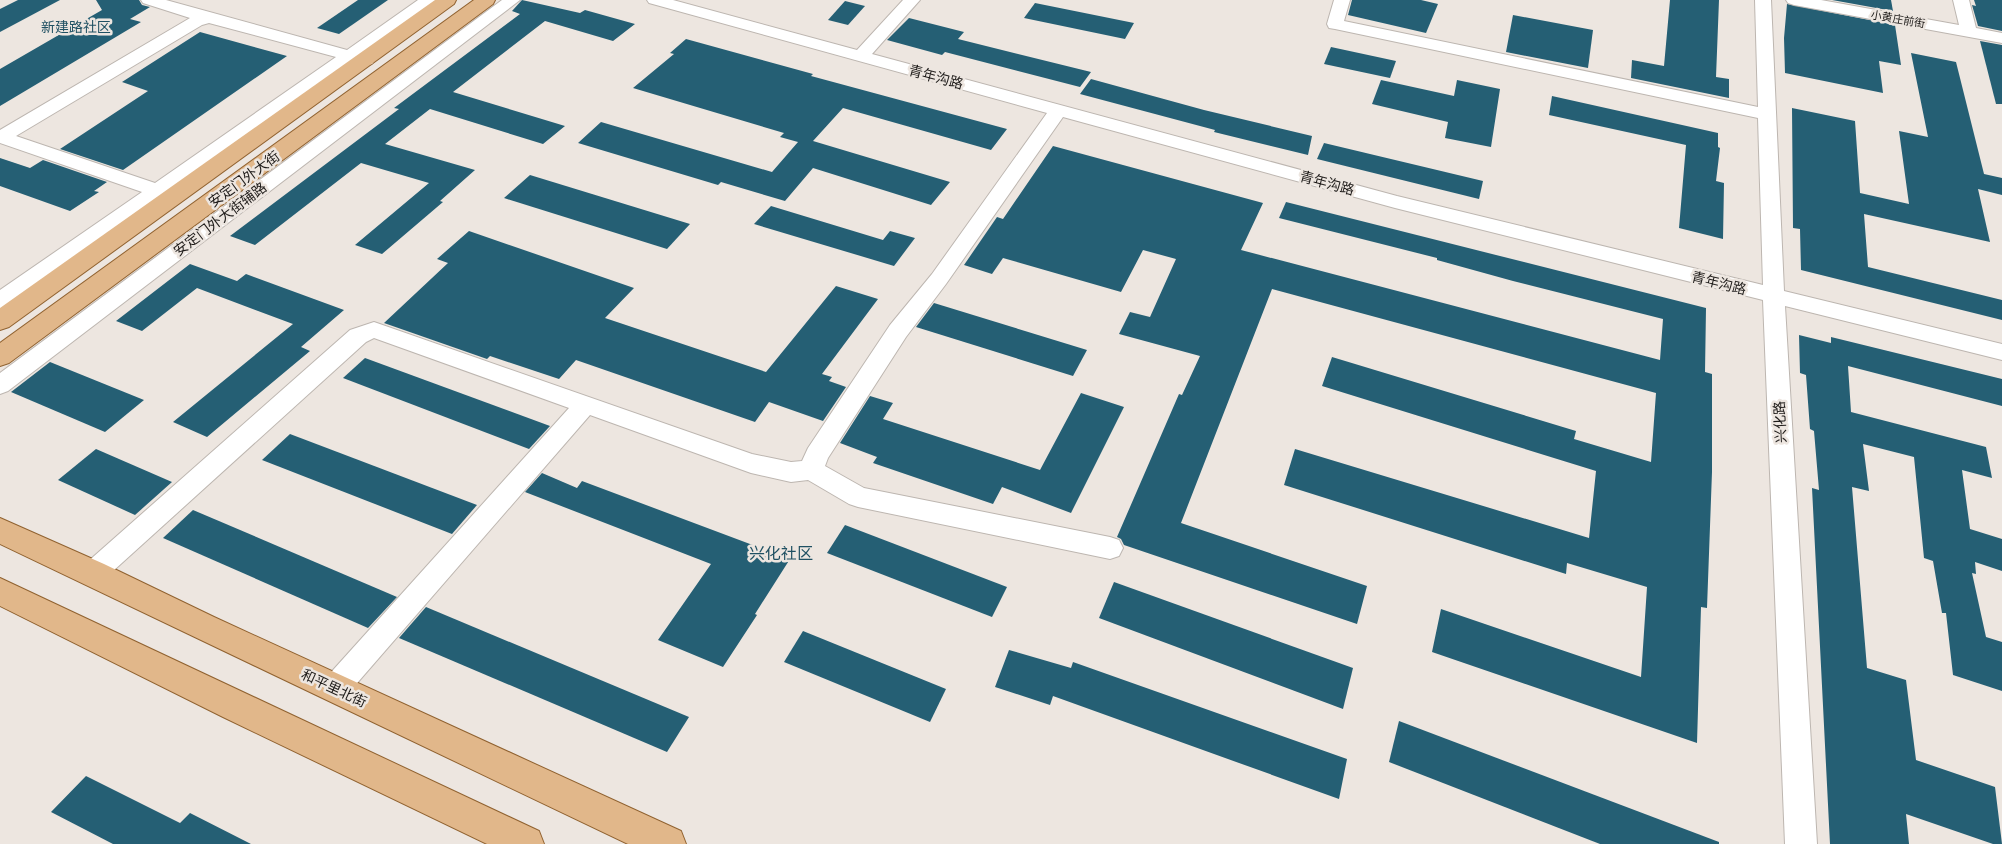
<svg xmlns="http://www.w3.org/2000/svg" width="2002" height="844" viewBox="0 0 2002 844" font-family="Roboto,'Noto Sans SC',sans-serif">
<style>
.building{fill:#255f74}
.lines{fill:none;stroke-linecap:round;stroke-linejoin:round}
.minor-casing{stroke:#bdb6b0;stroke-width:2}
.major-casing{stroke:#906230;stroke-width:2}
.minor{fill:#fff;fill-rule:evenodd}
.major{fill:#e1b78a;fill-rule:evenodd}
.labels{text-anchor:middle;stroke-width:5;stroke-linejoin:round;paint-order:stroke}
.far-street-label{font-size:11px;fill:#1f1c1a;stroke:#ede6e0}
.far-quarter-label{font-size:14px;fill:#1f5062;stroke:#ede6e0}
.street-label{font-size:14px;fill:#1f1c1a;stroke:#ede6e0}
.quarter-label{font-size:16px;fill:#1f5062;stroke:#ede6e0}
</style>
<rect width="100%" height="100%" fill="#ede6e0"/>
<!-- building -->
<g class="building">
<path d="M18,0H60L0,32V9Z"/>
<path d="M96,0H139L142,5L150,7L130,19L141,22L0,106V69L102,10Z"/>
<path d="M358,0H388L339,34L317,28Z"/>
<path d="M522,0L580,13L585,10L635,24L613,41L545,21L453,92L565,126L543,144L430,109L385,144L475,170L440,201L443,202L382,254L355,245L429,183L361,163L255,245L230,236L399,109L394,108L520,14L512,11Z"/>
<path d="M1352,0H1421L1438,4L1426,33L1348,15Z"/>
<path d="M1670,0H1719L1716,77L1729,79V98L1631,78L1632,60L1664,66Z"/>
<path d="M1832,0H1891L1893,11Z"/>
<path d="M1974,0H2002V31L1978,26L1972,5L1976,6Z"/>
<path d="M845,1L865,6L848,25L828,20Z"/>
<path d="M1035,3L1134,23L1125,39L1024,18Z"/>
<path d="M1787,4L1895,25L1901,65L1879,61L1883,93L1785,73L1784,38Z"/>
<path d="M1513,15L1593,30L1588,68L1506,52Z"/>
<path d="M909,18L964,32L958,39L1091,72L1080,87L945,52L942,55L887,40Z"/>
<path d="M200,32L287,56L123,170L60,149L148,91L122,82Z"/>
<path d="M686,39L813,74L811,76L1007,129L991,150L843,108L813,141L950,182L931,205L813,168L785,201L721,182L718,185L578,143L601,122L772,172L798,142L780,137L784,133L633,88L674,54L670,53Z"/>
<path d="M1980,41L2002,45V104H1996Z"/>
<path d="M1331,47L1396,61L1390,78L1324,64Z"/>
<path d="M1911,53L1956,62L1984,174L2002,178V195L1978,189L1990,242L1864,214L1868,267L2002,300V320L1801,270L1800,229L1793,228L1792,108L1855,121L1860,193L1909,204L1899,131L1928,137Z"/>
<path d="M1091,79L1204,110L1312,136L1308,155L1214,132L1215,130L1080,94Z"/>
<path d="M1381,80L1454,96L1457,80L1500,89L1491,147L1445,138L1448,122L1372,104Z"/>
<path d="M1552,96L1718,133V147L1720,148L1716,181L1724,183L1723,239L1679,228L1686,145L1549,115Z"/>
<path d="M1324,143L1483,181L1479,199L1317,159Z"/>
<path d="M1053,146L1263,203L1241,250L1660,360L1663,319L1513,281L1437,260V258L1279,218L1286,202L1706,308L1705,372L1712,374V472L1707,608L1701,607L1697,743L1432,652L1441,609L1641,677L1647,587L1567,563L1566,574L1284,485L1295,449L1589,538L1596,471L1322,386L1332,357L1576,431L1574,439L1651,462L1656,393L1272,289L1181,523L1367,586L1357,624L1124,545L1121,539L1117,537L1179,394L1182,395L1200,356L1119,334L1130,312L1150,317L1176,259L1143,250L1121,292L1003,258L992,274L964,265L997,217L1003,219Z"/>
<path d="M0,158L30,168L43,160L107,182L94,191L99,192L70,211L0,186Z"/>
<path d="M530,175L690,224L667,249L504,198Z"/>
<path d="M771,206L883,240L890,231L915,238L894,266L754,224Z"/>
<path d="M469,231L634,288L605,318L766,372L836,286L878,299L822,374L832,377L829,381L846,387L823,421L769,402L755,422L576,360L559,379L490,356L487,359L384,323L448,263L437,259Z"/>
<path d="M190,264L237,281L246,274L344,310L301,347L310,351L207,437L173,422L293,324L197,288L142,331L116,321Z"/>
<path d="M934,303L1087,350L1073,376L916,327Z"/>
<path d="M1799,335L1831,343V337L2002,379V406L1848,366L1851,412L1986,447L1992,478L1962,470L1970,529L2002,539V571L1975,562L1976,574L1972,573L1986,637L2002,642V691L1953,675L1946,613H1942L1933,561L1924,558L1914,457L1863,444L1869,491L1852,487L1867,668L1906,680L1916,760L1995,787L2002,844H1993L1906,814L1909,844H1830L1812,488L1819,490L1814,431L1810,429L1806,375L1800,373Z"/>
<path d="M365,358L550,426L529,449L343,378Z"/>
<path d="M50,362L144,400L105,432L11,392Z"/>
<path d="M1081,393L1124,407L1071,513L1002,487L993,504L873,463L877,457L840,443L870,396L893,403L883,419L1040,470Z"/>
<path d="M290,434L477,505L452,534L262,460Z"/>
<path d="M96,449L172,482L135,515L58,480Z"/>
<path d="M542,473L577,488L582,481L790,559L755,614L757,615L723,667L658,640L711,564L525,492Z"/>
<path d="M193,510L397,597L368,628L163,538Z"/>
<path d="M845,525L1007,587L992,617L827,553Z"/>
<path d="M1114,582L1353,668L1343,709L1099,618Z"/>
<path d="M426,607L689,717L667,752L399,638Z"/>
<path d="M803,631L946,689L930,722L784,662Z"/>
<path d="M1009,650L1071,668L1073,662L1347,759L1339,799L1053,696L1050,705L995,687Z"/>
<path d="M1399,721L1719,842V844H1600L1389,762Z"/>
<path d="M86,776L180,823L190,813L251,844H113L51,812Z"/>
</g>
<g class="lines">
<!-- minor casing -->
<g class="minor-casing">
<g id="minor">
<path d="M141,0H166L347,50L418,0H437L363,54L372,56L375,60L372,64L366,65L353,62L173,189L181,192L184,196L181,200L174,202L160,198L8,306L0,309V290L142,192L0,143V130L190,18L143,3ZM209,23L336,57L155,183L16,136L202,25Z"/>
<path d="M502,0H520L8,391L0,394V373Z"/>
<path d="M647,0H673L857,50L903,0H920L872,54L1397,196L1763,285L1758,118L1335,29L1329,28L1327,24L1334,0H1350L1344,21L1758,107L1755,0H1771L1784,291L2002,344V360L1785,306L1817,844H1785L1763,300L1395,208L1063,117L946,284L906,337L828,458L825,466L864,488L1110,537L1119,540L1123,548L1119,556L1110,559L858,507L849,504L808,480L791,482L751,473L590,415L345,697L335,701L325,697L321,688L325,679L569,408L374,338L366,342L102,581L93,584L84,581L80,573L84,565L350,330L374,322L752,454L791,462L802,461L808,448L890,325L932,274L1047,113L649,3Z"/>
<path d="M1786,0H1821L1959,25L1953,0H1969L1976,28L2002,33V43L1794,5L1788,3Z"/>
</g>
</g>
<!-- major casing -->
<g class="major-casing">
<g id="major">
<path d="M435,0H456L454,4L9,327L0,330V308Z"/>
<path d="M474,0H495L493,4L9,363L0,366V343Z"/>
<path d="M0,518L104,564L214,617L681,831L686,844H628L0,544Z"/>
<path d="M0,578L539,831L544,844H487L223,717L0,606Z"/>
</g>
</g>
<!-- minor -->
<use href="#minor" class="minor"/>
<!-- major -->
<use href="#major" class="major"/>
</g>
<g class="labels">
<!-- far-street labels -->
<g class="far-street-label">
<text transform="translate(1898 19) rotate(10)" y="4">小黄庄前街</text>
</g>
<!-- far-quarter labels -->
<g class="far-quarter-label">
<text x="76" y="32">新建路社区</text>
</g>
<!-- street labels -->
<g class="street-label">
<text transform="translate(936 77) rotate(15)" y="5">青年沟路</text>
<text transform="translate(244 179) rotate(-36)" y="5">安定门外大街</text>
<text transform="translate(1327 183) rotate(15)" y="5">青年沟路</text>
<text transform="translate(220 219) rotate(-37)" y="5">安定门外大街辅路</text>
<text transform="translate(1719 283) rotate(14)" y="5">青年沟路</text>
<text transform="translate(1780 422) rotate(-93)" y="5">兴化路</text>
<text transform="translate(334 688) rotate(25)" y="5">和平里北街</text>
</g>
<!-- quarter labels -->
<g class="quarter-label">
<text x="781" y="559">兴化社区</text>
</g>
</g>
</svg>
